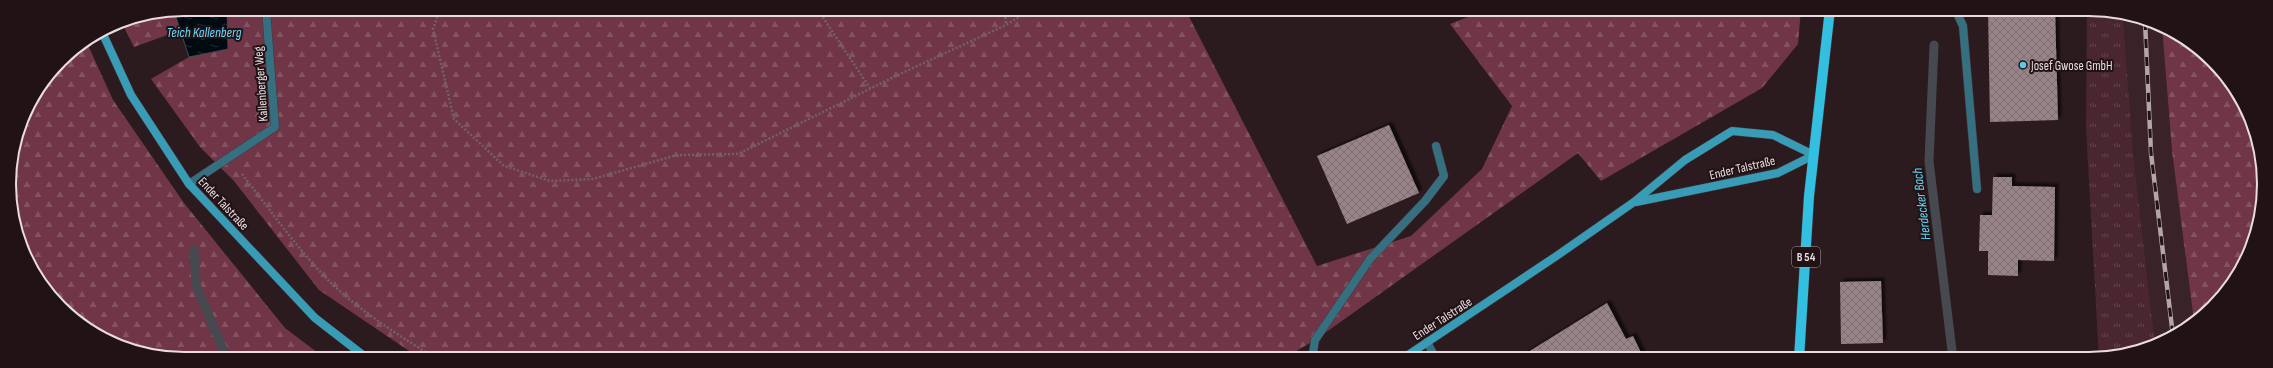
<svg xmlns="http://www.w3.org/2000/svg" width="2273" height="368" viewBox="0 0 2273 368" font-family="'Sofia Sans Condensed',sans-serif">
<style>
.built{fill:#392228}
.grass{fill:url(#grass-tufts)}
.forest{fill:url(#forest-firs)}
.water{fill:url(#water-ripples);stroke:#46494f}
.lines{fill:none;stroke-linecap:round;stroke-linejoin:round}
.stream{stroke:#46494f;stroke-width:9}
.building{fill:url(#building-cross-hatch);filter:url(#shadow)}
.lane-casing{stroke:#45363a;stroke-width:9}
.street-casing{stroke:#45363a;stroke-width:9}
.secondary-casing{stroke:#45363a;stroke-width:9}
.primary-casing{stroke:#45363a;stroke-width:11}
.path{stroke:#716266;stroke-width:2.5;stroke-dasharray:2 2;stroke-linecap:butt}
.lane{stroke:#366f7f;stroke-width:8}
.street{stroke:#366f7f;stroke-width:8}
.secondary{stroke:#389cb6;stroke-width:8}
.primary{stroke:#33bfe0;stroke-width:10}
.rail-casing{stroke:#b3a6a9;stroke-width:4.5}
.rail{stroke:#211216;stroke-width:3;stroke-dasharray:9;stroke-linecap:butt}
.poi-dot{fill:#5ac8e6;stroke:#211216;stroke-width:1.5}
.labels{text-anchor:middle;stroke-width:4;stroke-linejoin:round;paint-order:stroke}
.shield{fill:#211216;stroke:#ac9fa3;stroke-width:1}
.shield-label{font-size:12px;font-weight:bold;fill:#e8dcdf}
.poi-label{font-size:13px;fill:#e8dcdf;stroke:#211216;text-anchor:start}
.street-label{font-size:13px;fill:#e8dcdf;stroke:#211216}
.water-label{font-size:14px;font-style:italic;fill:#64dafa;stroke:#211216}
.rim{fill:none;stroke:#e8dcdf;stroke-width:2}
</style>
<defs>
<pattern id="grass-tufts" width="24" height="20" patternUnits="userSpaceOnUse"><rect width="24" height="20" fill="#4a2730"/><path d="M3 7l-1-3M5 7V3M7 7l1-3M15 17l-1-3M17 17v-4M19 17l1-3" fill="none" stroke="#64464e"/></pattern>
<pattern id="forest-firs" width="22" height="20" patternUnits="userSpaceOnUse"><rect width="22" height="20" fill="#703647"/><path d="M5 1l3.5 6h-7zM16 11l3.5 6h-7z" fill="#845261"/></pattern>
<pattern id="water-ripples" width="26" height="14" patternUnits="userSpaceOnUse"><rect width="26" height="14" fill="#000a11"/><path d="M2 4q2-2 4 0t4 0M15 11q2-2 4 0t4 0" fill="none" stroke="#252d33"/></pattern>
<pattern id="building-cross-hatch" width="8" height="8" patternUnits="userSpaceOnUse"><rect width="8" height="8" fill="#988488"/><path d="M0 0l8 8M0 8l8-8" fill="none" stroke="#7b6d70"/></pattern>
<filter id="shadow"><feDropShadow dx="3.5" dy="-3.5" stdDeviation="1" flood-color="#0009"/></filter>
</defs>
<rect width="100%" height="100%" fill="#2b1b1f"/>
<!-- built -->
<path class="built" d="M2123,16L2162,26L2172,151L2194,321L2166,341L2155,344L2133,153Z"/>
<!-- grass -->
<path class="grass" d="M2087,9H2101L2123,16L2133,153L2155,344L2101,359H2099L2086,127Z"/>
<!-- forest -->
<g class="forest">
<path d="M227,9H1185L1317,266L1411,236L1482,169L1512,106L1450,24L1488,9H1801L1798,44L1762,88L1601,181L1578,153L1315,340L1283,359H421L319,290L234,181L200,147L151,79L189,57L228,49Z"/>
<path d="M174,11L181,30L134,47L121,21Z"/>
<path d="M2162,26L2167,27L2221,69L2255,128L2264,196L2246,261L2213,308L2194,321L2172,151Z"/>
<path d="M87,43L113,100L184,203L285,328L326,359H172L107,341L53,300L18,240L9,173L22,117L60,60Z"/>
</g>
<!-- water -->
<path class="water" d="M184,9H227L228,49L189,57L174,11Z"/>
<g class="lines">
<!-- stream -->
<g class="stream">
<path d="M1934,45L1929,161L1953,359"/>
<path d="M194,250L196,285L227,359"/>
</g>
</g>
<!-- building -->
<g class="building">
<path d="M1988,9H2055L2058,120L1990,122Z"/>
<path d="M1389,125L1419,193L1347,224L1317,156Z"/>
<path d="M1993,177H2012V186L2055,187L2054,261L2018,260V276L1988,275V251H1979L1980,215H1992Z"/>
<path d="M1881,281L1883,343L1841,344L1840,282Z"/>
<path d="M1607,303L1626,339L1633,336L1643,357L1652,354L1654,359H1517Z"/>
</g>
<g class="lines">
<!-- lane casing -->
<g class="lane-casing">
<g id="lane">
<path d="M1955,9L1963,26L1977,189"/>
<path d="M1427,342L1436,359"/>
<path d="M1312,359L1315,340L1370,259L1425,201L1444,176L1436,146"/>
</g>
</g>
<!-- street casing -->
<g class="street-casing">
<path id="street" d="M189,184L275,127L266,9"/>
</g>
<!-- secondary casing -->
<g class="secondary-casing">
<g id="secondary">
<path d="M102,32L131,95L189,184L315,318L368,359"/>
<path d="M1636,202L1778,173L1814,155"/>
<path d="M1402,359L1555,257L1634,202L1685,160L1732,131L1773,135L1814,155"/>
</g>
</g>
<!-- primary casing -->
<g class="primary-casing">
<path id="primary" d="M1799,359L1809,196L1830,9"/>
</g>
<!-- path -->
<g class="path">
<path d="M440,9L433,29L454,119L504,166L550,181L593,179L677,155L738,154L900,74L1006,25L1032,9"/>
<path d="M779,9L784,14L820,13L870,88"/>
<path d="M1005,9L1006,25"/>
<path d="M242,174C270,210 297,248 328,280C358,310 401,337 437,359"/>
</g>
<!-- lane -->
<use href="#lane" class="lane"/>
<!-- street -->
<use href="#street" class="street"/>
<!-- secondary -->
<use href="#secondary" class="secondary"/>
<!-- primary -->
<use href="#primary" class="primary"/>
<!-- rail casing -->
<g class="rail-casing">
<path id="rail" d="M2145,21L2151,153L2173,336"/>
</g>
<!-- rail -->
<use href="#rail" class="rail"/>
</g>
<!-- markers -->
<circle class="poi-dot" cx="2023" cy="65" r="4"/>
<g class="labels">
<!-- shield labels -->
<rect class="shield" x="1792" y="247" width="28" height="20" rx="3"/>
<g class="shield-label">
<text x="1806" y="261">B 54</text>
</g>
<!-- poi labels -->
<g class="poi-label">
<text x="2031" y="70">Josef Gwose GmbH</text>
</g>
<!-- street labels -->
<g class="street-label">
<text transform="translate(260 84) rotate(-94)" y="5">Kallenberger Weg</text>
<text transform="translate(1742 167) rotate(-13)" y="5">Ender Talstraße</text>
<text transform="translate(224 203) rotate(47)" y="5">Ender Talstraße</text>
<text transform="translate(1442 318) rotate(-33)" y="5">Ender Talstraße</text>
</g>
<!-- water labels -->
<g class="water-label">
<text x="204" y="37">Teich Kallenberg</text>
<text transform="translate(1921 204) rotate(-97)" y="5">Herdecker Bach</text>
</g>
</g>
<!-- crop -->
<path d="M0 0H2273V368H0ZM184 16H2089A168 168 0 0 1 2257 184V184A168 168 0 0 1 2089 352H184A168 168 0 0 1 16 184V184A168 168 0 0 1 184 16Z" fill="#211216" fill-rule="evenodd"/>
<path class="rim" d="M184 16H2089A168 168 0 0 1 2257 184V184A168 168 0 0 1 2089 352H184A168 168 0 0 1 16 184V184A168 168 0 0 1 184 16Z"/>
</svg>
